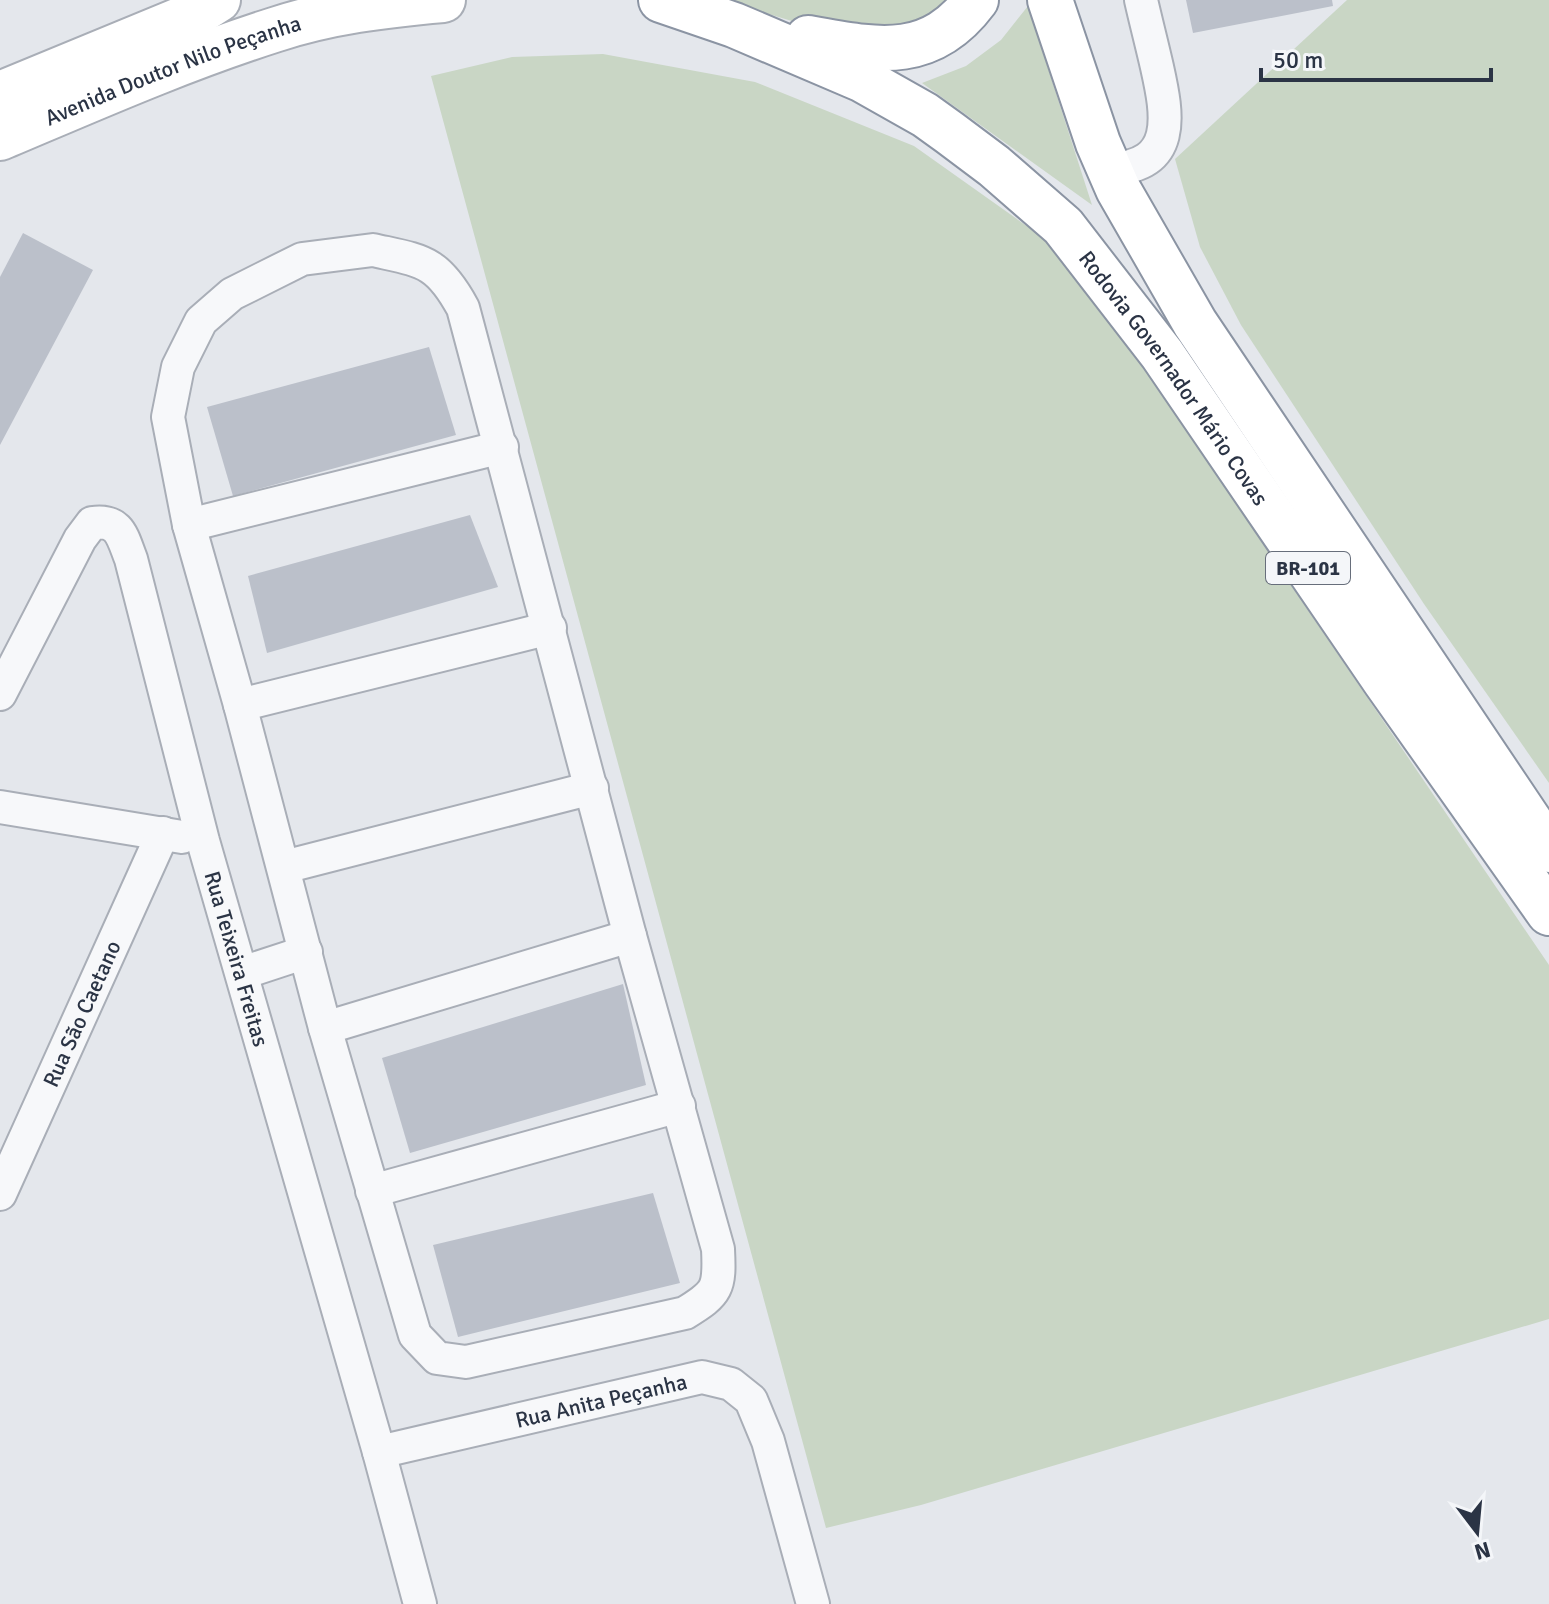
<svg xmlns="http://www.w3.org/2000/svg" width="1549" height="1604" viewBox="0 0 1549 1604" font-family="Signika,sans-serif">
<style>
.green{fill:#c9d6c5}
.building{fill:#bbc0ca}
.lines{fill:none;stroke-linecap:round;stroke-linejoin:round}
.minor-casing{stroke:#a9aeb7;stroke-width:36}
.secondary-casing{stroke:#a9aeb7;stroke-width:48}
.trunk-casing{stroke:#8b94a3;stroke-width:48}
.minor{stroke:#f7f8fa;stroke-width:32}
.secondary{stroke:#fff;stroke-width:44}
.trunk{stroke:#fff;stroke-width:44}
.labels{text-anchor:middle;stroke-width:6;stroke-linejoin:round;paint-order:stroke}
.shield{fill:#f4f6f9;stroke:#676e7b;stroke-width:2}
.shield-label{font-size:20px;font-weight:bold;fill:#2b3445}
.street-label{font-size:22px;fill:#2b3445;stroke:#f4f6f9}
</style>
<rect width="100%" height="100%" fill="#e4e7ec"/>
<!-- green -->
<g class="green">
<path d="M722,0H955L922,27L815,28Z"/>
<path d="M1347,0H1549V783L1424,604L1241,325L1200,247L1175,159Z"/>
<path d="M1028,6L1092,205L922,83L966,66L1001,40Z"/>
<path d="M603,54L755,82L914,146L1045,239L1141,348L1255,532L1549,965V1319L921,1505L826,1528L431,76L512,57Z"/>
</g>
<!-- building -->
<g class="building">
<path d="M1186,0H1332L1333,6L1193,33Z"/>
<path d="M23,233L93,270L0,445V277Z"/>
<path d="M429,347L456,435L233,496L207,407Z"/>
<path d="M470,515L498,587L267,653L248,576Z"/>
<path d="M623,984L646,1085L410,1153L382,1058Z"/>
<path d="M653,1193L680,1283L458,1337L433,1245Z"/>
</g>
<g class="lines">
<!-- minor casing -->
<g class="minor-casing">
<g id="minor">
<path d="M1110,169C1177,166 1168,116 1157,67C1152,45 1146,22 1141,0"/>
<path d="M373,250C422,261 437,260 463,308L630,936L718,1249C720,1288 718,1293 685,1313L466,1362L437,1358L415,1335L325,1028L240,705L189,525L168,417L178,367L201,321L232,294L302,259Z"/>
<path d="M189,525L502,447"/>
<path id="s1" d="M0,694L80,539L92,523C120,519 122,536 131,559L203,841L379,1452L420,1604"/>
<path d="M240,705L550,628"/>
<path d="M0,807L182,837"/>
<path d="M284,867L592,788"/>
<path d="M242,973L306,952"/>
<path d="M325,1028L630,936"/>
<path d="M372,1191L679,1106"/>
<path id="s2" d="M0,1194L163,833"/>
<path id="s3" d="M379,1452L702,1377L731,1384L751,1400L768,1441L813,1604"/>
</g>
</g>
<!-- secondary casing -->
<g class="secondary-casing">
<g id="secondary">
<path d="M0,94L199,12L218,0"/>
<path id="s4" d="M0,138C90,100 180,60 274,30C328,12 386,5 443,0"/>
</g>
</g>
<!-- trunk casing -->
<g class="trunk-casing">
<g id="trunk">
<path id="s5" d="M661,0L734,25L863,80L925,115L950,133L994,166L1063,226L1162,354L1385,681L1549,913"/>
<path d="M1050,0L1098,143L1118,189L1195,323L1549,850"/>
<path d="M808,38C876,50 929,63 976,0"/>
</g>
</g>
<!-- minor -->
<use href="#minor" class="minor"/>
<!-- secondary -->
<use href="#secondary" class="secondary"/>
<!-- trunk -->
<use href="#trunk" class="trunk"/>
</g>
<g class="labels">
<!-- shield labels -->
<rect class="shield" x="1266" y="552" width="84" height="32" rx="6"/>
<g class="shield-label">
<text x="1308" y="575">BR-101</text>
</g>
<!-- street labels -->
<g class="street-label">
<text dy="8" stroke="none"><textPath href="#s4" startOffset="186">Avenida Doutor Nilo Peçanha</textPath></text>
<text dy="8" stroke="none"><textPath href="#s5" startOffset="654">Rodovia Governador Mário Covas</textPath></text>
<text dy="8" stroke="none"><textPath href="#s1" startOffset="668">Rua Teixeira Freitas</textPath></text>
<text dy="8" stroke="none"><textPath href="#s2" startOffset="198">Rua São Caetano</textPath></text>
<text dy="8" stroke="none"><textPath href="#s3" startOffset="228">Rua Anita Peçanha</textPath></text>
</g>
</g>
<!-- north arrow -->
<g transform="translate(1477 1532) rotate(164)" stroke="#f4f6f9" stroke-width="6" paint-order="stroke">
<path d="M0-6L14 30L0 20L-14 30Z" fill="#2b3445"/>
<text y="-12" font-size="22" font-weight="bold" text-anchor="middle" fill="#2b3445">N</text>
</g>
<!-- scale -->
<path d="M1261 68v12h230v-12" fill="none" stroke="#2b3445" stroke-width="4"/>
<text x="1273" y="68" font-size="24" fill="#2b3445" stroke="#f4f6f9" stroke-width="6" paint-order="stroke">50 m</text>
</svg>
